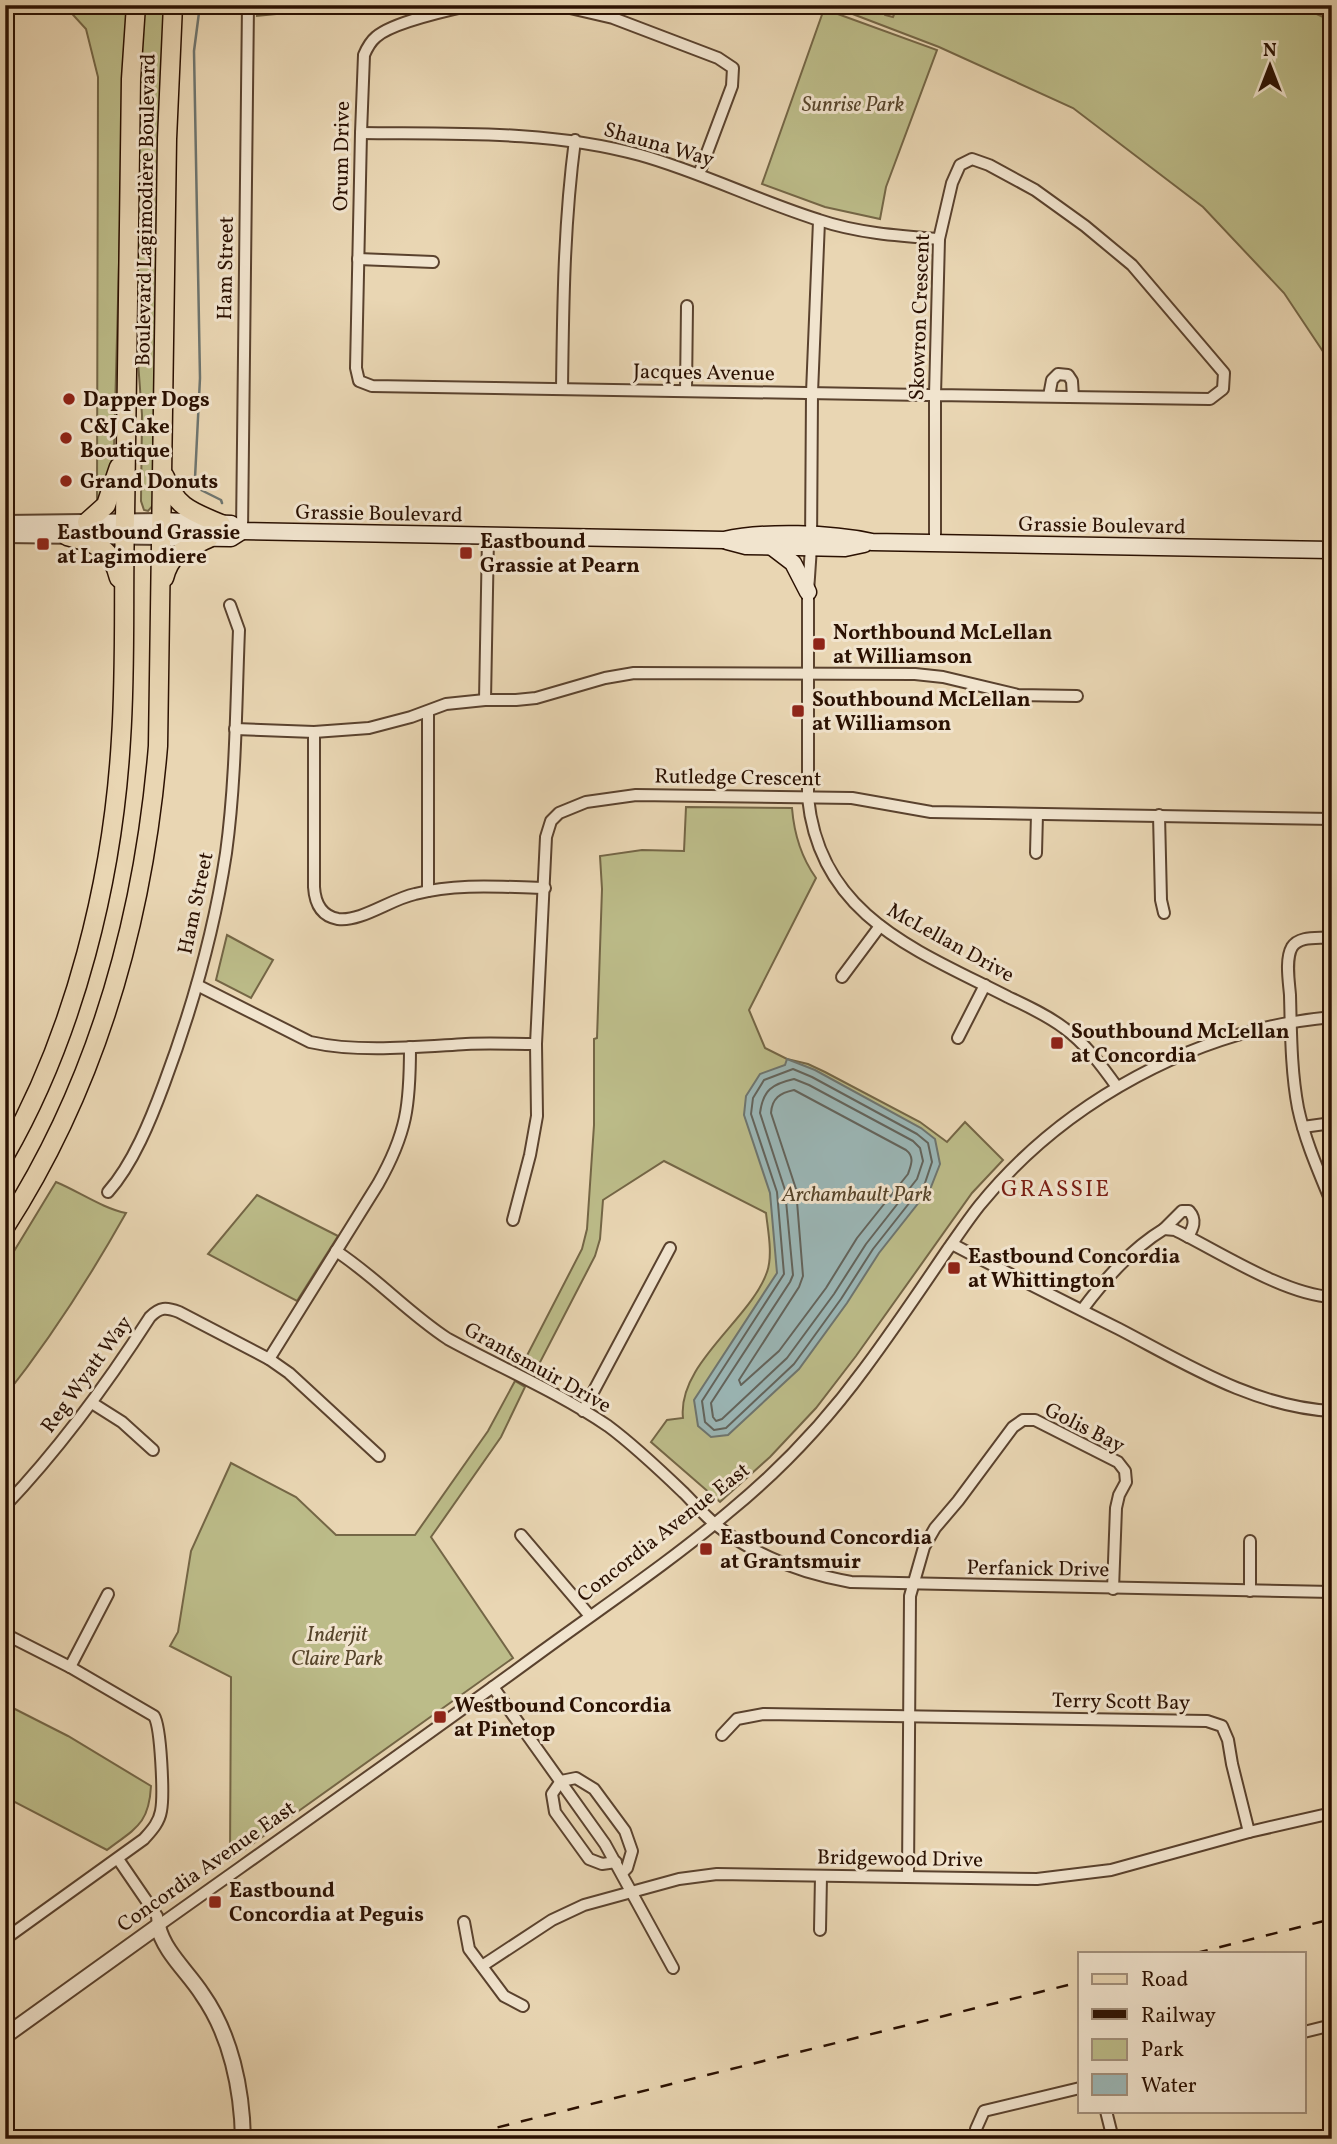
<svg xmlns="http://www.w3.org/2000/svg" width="1337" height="2144" viewBox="0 0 1337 2144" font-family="Vollkorn,serif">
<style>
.green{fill:#bcbc89;stroke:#746646;stroke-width:2}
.water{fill:#9bb7b7;stroke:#6e756f;stroke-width:2}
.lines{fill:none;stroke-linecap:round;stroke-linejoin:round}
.shore{stroke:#63645c;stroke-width:2}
.stream{stroke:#6e756f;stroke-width:2.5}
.minor-casing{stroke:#5a422e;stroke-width:14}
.tertiary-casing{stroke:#5a422e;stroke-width:18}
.secondary-casing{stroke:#2b1102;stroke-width:19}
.primary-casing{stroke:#2b1102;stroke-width:21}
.minor{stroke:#f1e4ce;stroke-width:10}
.tertiary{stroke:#f1e4ce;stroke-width:14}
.secondary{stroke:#f1e4ce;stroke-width:16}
.primary{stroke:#e9d6b3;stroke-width:18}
.rail{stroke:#2b1102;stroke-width:2.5;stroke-dasharray:12 12;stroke-linecap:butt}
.poi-dot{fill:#8f2418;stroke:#f1e4ce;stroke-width:2.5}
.labels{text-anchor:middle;stroke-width:6;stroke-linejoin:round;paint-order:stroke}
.park-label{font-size:21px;font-style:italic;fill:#56442a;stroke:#f1e4ce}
.street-label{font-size:21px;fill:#2b1102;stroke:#f1e4ce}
.poi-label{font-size:21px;font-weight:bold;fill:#2b1102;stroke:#f1e4ce;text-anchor:start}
.neighbourhood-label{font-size:23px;letter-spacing:2px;fill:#7a1f14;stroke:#f1e4ce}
</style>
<rect width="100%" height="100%" fill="#e9d6b3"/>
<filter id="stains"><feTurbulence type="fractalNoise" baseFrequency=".00286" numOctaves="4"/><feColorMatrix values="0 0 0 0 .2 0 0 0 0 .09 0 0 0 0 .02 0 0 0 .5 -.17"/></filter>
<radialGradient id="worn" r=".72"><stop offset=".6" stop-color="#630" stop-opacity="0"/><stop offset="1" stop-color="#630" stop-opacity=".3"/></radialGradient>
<!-- green -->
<g class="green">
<path d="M64,5H128L125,40L114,449L115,465L97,503L98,77L86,29Z"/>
<path d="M143,5H166L155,503L148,511L144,510L141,501L142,415L135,322L139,59Z"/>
<path d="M258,5H290L286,13L257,16Z"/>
<path d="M829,5H882L885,15L893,17L898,5H1297L1332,21V365L1284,293L1203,207L1073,108L939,47Z"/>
<path d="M824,9L937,50L886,187L880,219L825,207L762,184Z"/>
<path d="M686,807L792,808C794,833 801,857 816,878L749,1010L765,1048L787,1059L808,1064L825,1072L920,1122L947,1142L965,1122L1003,1160L972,1193L856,1356L816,1408L770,1457L720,1502L651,1442L667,1420L683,1418C677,1364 751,1319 767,1272C773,1255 768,1231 766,1213L664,1161L603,1200L600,1239L595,1256L536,1370L532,1375L520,1369L582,1249L587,1229L594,1125V1039L597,1038L602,889L600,856L642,850L684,851Z"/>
<path d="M227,935L273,960L251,998L216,980Z"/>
<path d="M56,1182C78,1191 104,1209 126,1213C90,1277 51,1338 5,1396V1266Z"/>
<path d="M257,1195L338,1236L297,1301L208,1254Z"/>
<path d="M515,1381L525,1387L501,1437L431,1537L513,1658L230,1860L231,1677L170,1646L178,1632L191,1551L231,1463L296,1497L336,1535H415L488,1431Z"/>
<path d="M5,1704L68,1736L151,1786C149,1824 136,1828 107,1850L5,1797Z"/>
</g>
<!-- water -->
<path class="water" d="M787,1059L815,1070L921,1128L935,1139L940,1164L931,1187L879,1253L847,1303L799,1369L728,1435L711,1437L698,1426L694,1400L777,1273L770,1193L744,1115L746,1096L760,1074L785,1065Z"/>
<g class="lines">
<!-- shore -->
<g class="shore">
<path d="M793,1069L812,1077L917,1134L928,1143L932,1162L925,1183L873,1249L841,1299L794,1364L726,1428L714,1430L705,1422L702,1401L784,1274L777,1192L751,1114L753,1098L764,1080Z"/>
<path d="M794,1079L809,1085L913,1141L920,1148L923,1161L917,1179L866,1244L834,1294L787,1358L722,1419L716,1421L713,1417L711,1403L790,1282L793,1275L785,1190L760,1113C763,1090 772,1084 794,1079Z"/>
<path d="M794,1090L906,1150C915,1157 911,1165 908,1174L857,1238L826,1288L779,1351L741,1385L739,1380L799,1287L803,1276L796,1189L771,1113C772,1098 780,1093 794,1090Z"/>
</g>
<!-- stream -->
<g class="stream">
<path d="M200,5L194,51L200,378L195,478L201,490L221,500L222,503"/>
<path d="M1331,5L1332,6"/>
<path d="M887,9L889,5"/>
</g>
<!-- minor casing -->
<g class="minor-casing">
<g id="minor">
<path d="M472,5C449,10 393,22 376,37C370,42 367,48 364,55L361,133L356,368L359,381L372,386C556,389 740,392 925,395H935L1210,399L1223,389L1224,373L1132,265L1085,226L1035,190L989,165L972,159L960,165L952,183L939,239L935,395V544"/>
<path d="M557,5L613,18L718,58L733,68L732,86L699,174"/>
<path d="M361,133C454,134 549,130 640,155C701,172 758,201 819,220C857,233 899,236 939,239"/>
<path d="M819,221L812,393L811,547L808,592V798C820,916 916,950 1008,997C1027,1006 1047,1015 1064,1028C1085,1043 1102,1066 1117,1087"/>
<path d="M358,259L433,262"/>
<path d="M562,389C563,305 564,223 575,140"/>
<path d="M686,390L687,306"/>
<path d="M1049,396L1052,380L1058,374L1068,375L1072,381L1073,397"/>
<path d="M242,531L248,5"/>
<path d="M485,700L488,537"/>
<path d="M428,712V891"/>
<path d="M235,729L314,732L369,728L411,717L446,704L485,700H516L536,698L605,678L634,673L915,674L943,677L1018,695L1077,696"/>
<path d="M314,732V887C315,903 321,916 338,919C361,922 391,899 415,894C457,883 502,887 545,888"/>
<path d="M1159,815L1161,900L1164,913"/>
<path d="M1036,853L1037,814"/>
<path d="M1332,937C1319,939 1300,935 1292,947C1285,959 1289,982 1290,995C1291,1032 1291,1071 1298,1108C1305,1141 1319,1172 1332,1204"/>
<path d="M842,977L880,926"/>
<path d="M197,985L310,1042C359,1053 416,1047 466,1044C489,1043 513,1044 536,1044"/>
<path d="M958,1038L985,985"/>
<path d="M1303,1127L1332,1123"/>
<path d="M108,1192C133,1164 151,1119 164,1084C192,1009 214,932 226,853C236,780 236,704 239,630L230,605"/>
<path d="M513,1220L530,1155L537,1116L536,1044L546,837L551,821L559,813L586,802L636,795L852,798L931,812L1332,819"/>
<path d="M1164,1229L1182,1211H1189C1197,1220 1193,1228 1188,1237"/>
<path d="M952,1244C1007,1273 1063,1301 1119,1329C1186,1364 1254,1407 1332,1411"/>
<path d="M336,1251C376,1277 408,1313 448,1339C501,1368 558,1392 608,1426C635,1446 660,1470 684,1493C694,1503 704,1515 715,1524C754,1556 802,1573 851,1582L1332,1592"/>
<path d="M1082,1310C1105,1279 1131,1249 1164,1229L1175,1230C1218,1251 1285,1295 1332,1297"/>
<path d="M269,1359L378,1184C407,1133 410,1105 410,1047"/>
<path d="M92,1403L122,1422L153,1450"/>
<path d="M583,1411L670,1248"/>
<path d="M5,1506C60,1448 107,1384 150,1317C160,1307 166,1307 179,1312L269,1359L289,1373L379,1456"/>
<path d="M521,1535L590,1616"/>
<path d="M1250,1591V1541"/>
<path d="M5,1634L70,1667L154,1716C161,1727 164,1796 161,1811C159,1823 151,1831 144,1839L5,1939"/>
<path d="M70,1667L108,1594"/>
<path d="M493,1687L605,1844L673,1968"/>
<path d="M722,1735L737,1719L764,1714L1207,1721L1222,1726L1228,1740L1232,1764L1249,1832"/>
<path d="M118,1859L157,1916L158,1926C286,1835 414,1745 541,1652C604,1606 670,1562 730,1511C780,1470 827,1420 865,1368C894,1329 921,1289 948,1249C958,1235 968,1220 979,1206C1064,1101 1197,1029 1332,1017"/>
<path d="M616,1862L602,1864L589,1859L555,1812L552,1794L561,1781L576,1778L594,1789L625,1831L632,1851L627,1868L622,1873"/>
<path d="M908,1876L910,1596L924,1547L935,1528L958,1501L1013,1427L1023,1420H1035L1118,1462L1125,1471L1126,1482L1119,1495L1116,1508L1113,1589"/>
<path d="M464,1922L469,1949L504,1996L523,2006"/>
<path d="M820,1930L821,1876"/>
<path d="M482,1966L552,1920L584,1905L679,1879L717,1874L1037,1879L1111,1870L1249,1832L1332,1813"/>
<path d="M1304,2032L1332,2025"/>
<path d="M1106,2111L1113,2139"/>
<path d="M978,2139L976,2129L984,2111L1080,2088"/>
</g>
</g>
<!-- tertiary casing -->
<g class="tertiary-casing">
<g id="tertiary">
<path d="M5,523L162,521"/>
<path d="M5,535L162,537"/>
<path d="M5,2036L158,1926C164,1952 188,1972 202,1994C231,2035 242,2089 243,2139"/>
</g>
</g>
<!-- secondary casing -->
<g class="secondary-casing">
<g id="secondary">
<path d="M162,521L231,524L242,531L724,540C765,531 831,533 872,542L1332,550"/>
<path d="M162,537L231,538L242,531"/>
<path d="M727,541L746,546L845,548L864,544"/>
<path d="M772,547L793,563L808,592"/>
</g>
</g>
<!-- primary casing -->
<g class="primary-casing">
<g id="primary">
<path d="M165,477C176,508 193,512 221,524"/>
<path d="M87,522L106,505L119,467"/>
<path d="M67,536C97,544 111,546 119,578"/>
<path d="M164,578C171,551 185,550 209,538"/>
<path d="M5,1155C75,1033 113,879 121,739C126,666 123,592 125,519C128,372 129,225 131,79L136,5"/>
<path d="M5,1227C98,1083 144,916 158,746L167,139L173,5"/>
</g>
</g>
<!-- minor -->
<use href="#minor" class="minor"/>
<!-- tertiary -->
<use href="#tertiary" class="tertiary"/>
<!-- secondary -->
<use href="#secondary" class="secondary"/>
<!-- primary -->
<use href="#primary" class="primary"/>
<!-- rail -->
<g class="rail">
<path d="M1196,1953L1332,1919"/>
<path d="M451,2139L1080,1982"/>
</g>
</g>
<!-- markers -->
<g class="poi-dot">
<circle cx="69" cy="399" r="7"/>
<circle cx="66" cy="438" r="7"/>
<circle cx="66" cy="481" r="7"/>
<rect x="36" y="537" width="14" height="14" rx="3.5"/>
<rect x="459" y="546" width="14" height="14" rx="3.5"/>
<rect x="812" y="637" width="14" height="14" rx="3.5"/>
<rect x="791" y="704" width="14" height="14" rx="3.5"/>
<rect x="1050" y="1036" width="14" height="14" rx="3.5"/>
<rect x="947" y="1261" width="14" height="14" rx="3.5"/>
<rect x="699" y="1542" width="14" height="14" rx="3.5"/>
<rect x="433" y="1710" width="14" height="14" rx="3.5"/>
<rect x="208" y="1895" width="14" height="14" rx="3.5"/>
</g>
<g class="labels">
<!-- park labels -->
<g class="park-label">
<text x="853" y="111">Sunrise Park</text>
<text x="857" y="1201">Archambault Park</text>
<text x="337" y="1641">Inderjit<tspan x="337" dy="24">Claire Park</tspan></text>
</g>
<!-- street labels -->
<g class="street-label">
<text transform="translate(659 144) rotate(16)" y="7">Shauna Way</text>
<text transform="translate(341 156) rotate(-89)" y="7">Orum Drive</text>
<text transform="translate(145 210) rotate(-89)" y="7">Boulevard Lagimodière Boulevard</text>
<text transform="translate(225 268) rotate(-89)" y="7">Ham Street</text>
<text transform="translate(919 317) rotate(-88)" y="7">Skowron Crescent</text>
<text transform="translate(704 372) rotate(1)" y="7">Jacques Avenue</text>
<text transform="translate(379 513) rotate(1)" y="7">Grassie Boulevard</text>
<text transform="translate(1102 525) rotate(1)" y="7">Grassie Boulevard</text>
<text transform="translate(738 777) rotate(1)" y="7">Rutledge Crescent</text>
<text transform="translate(195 903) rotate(-78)" y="7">Ham Street</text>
<text transform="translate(951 942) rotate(29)" y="7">McLellan Drive</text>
<text transform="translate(538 1367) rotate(29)" y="7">Grantsmuir Drive</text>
<text transform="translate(86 1374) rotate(-54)" y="7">Reg Wyatt Way</text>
<text transform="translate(1085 1427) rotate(27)" y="7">Golis Bay</text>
<text transform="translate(663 1532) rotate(-38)" y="7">Concordia Avenue East</text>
<text transform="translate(1038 1568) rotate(1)" y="7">Perfanick Drive</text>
<text transform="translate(1121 1701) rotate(1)" y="7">Terry Scott Bay</text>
<text transform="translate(900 1858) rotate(1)" y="7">Bridgewood Drive</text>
<text transform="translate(206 1866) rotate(-35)" y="7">Concordia Avenue East</text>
</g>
<!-- poi labels -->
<g class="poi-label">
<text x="83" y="406">Dapper Dogs</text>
<text x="80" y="433">C&amp;J Cake<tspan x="80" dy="24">Boutique</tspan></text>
<text x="80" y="488">Grand Donuts</text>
<text x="57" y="539">Eastbound Grassie<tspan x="57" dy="24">at Lagimodiere</tspan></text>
<text x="480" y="548">Eastbound<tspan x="480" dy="24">Grassie at Pearn</tspan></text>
<text x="833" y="639">Northbound McLellan<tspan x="833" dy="24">at Williamson</tspan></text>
<text x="812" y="706">Southbound McLellan<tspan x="812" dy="24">at Williamson</tspan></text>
<text x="1071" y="1038">Southbound McLellan<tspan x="1071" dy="24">at Concordia</tspan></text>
<text x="968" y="1263">Eastbound Concordia<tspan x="968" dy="24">at Whittington</tspan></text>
<text x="720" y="1544">Eastbound Concordia<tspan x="720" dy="24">at Grantsmuir</tspan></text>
<text x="454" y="1712">Westbound Concordia<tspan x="454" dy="24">at Pinetop</tspan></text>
<text x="229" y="1897">Eastbound<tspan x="229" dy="24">Concordia at Peguis</tspan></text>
</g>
<!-- neighbourhood labels -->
<g class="neighbourhood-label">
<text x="1056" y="1196">GRASSIE</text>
</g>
</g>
<!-- margin -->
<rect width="1337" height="2144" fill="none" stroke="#e9d6b3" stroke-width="28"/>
<rect x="7" y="7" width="1323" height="2130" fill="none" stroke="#2b1102" stroke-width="3.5"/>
<rect x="14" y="14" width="1309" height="2116" fill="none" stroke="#2b1102" stroke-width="2"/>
<!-- legend -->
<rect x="1078" y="1952" width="228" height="161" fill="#f1e4ce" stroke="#a2907c" stroke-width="2"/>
<rect x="1092" y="1974" width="35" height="10" fill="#e9d6b3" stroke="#a2907c" stroke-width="2"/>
<text x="1141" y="1986" font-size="21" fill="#2b1102">Road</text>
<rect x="1092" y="2009" width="35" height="10" fill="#2b1102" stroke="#a2907c" stroke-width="2"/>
<text x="1141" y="2022" font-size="21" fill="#2b1102">Railway</text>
<rect x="1092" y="2039" width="35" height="21" fill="#bcbc89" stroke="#a2907c" stroke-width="2"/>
<text x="1141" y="2056" font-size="21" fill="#2b1102">Park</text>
<rect x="1092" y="2074" width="35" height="21" fill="#9bb7b7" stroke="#a2907c" stroke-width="2"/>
<text x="1141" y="2092" font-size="21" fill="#2b1102">Water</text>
<!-- north arrow -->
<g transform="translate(1270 66)" stroke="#f1e4ce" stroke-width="5" paint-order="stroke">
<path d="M0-5L12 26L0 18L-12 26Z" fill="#2b1102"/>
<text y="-10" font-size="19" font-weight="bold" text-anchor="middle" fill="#2b1102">N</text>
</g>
<rect width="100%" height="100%" filter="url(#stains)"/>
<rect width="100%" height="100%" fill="url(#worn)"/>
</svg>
